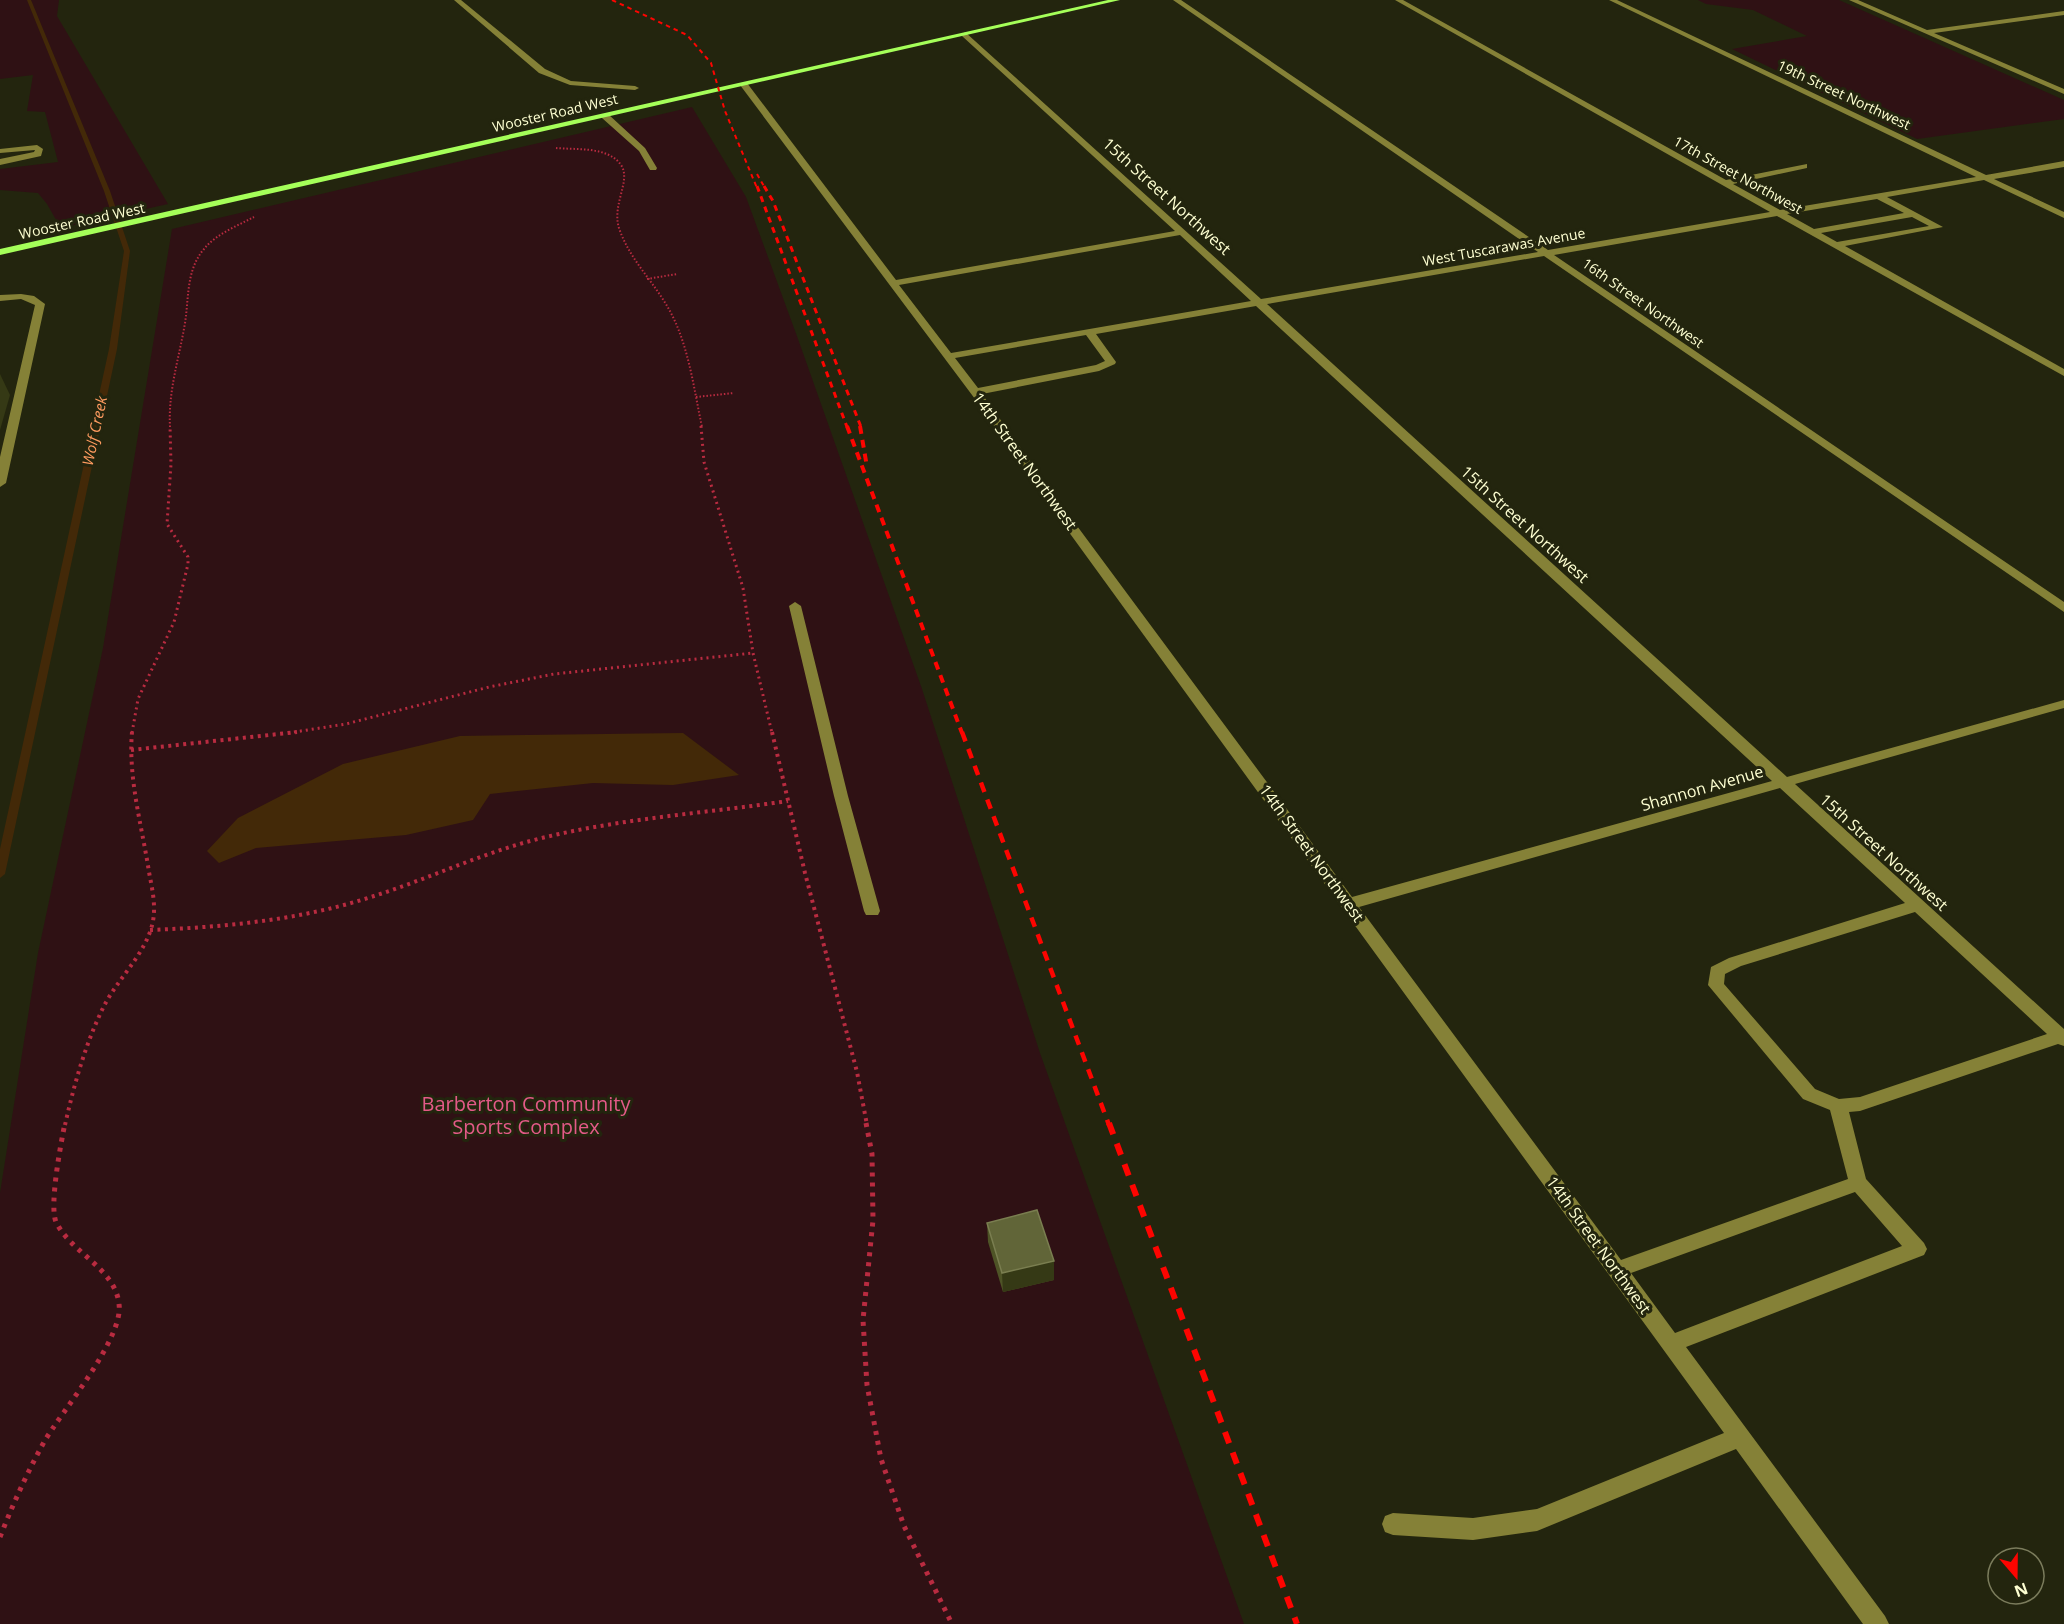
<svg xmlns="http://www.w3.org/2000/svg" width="2064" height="1624" viewBox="0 0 2064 1624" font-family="'Open Sans',sans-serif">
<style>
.green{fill:#2f1114}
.water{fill:#432908}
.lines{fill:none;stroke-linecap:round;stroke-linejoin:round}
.stream{fill:#432908;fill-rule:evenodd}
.path-far3{stroke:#b92b40;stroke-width:2;stroke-dasharray:1.5 2;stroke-linecap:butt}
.path-far2{stroke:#b92b40;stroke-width:3;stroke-dasharray:2 4;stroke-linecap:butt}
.path-far1{stroke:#b92b40;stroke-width:4;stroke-dasharray:3 4.5;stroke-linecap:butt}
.path{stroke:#b92b40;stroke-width:5;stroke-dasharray:4 6;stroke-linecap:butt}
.minor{fill:#858137;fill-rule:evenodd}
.major{fill:#a5ff59;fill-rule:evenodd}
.rail-far4{stroke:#fd0400;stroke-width:2;stroke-dasharray:4.5 4;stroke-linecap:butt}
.rail-far3{stroke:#fd0400;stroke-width:3;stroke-dasharray:6 5;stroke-linecap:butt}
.rail-far2{stroke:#fd0400;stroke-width:4;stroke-dasharray:8 6;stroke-linecap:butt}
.rail-far1{stroke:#fd0400;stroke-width:4.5;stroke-dasharray:10 8;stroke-linecap:butt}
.rail{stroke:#fd0400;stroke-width:6;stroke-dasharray:12 10;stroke-linecap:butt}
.wall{fill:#4e5326}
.shaded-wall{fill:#353915}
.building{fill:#616538;stroke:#7a7e50;stroke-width:1.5}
.labels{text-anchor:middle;stroke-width:6;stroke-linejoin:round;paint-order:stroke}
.far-street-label{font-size:14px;fill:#feffd2;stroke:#23250e}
.far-water-label{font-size:15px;font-style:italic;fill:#ff9c60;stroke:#23250e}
.street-label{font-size:16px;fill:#feffd2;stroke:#23250e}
.near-park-label{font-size:20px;fill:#e35a88;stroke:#23250e}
</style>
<rect width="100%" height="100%" fill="#23250e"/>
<!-- green -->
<g class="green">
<path d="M0,0H59L57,16L168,204L56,229L59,225L47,204L38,193L0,190V169L58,162L45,112L27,111L33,75L0,79Z"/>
<path d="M1698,0H1839L2064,100V119L1917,139L1732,49L1807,36L1753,10L1706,4Z"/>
<path d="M692,107L746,197L798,339L922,689L1040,1053L1244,1624H0V1193L38,953L103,648L172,229Z"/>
</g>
<!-- water -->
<path class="water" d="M683,733L739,775L673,785L593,783L490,794L473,820L406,835L256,848L219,863L207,851L238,818L343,764L460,736Z"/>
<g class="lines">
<!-- stream -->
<path class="stream" d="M27,0H31L110,191L130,251L117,349L5,874L0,878V849L109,349L124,251L104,191Z"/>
<!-- path-far3 -->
<g class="path-far3">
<path d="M556,148C576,150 608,146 621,165C632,181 610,206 620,231C630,258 649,277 664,301C688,338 693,385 702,427"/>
<path d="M647,279L677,274"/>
<path d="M696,397L734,393"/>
<path d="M170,427C168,391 179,359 185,323C189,298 186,270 204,249C216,234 237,226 254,217"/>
</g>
<!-- path-far2 -->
<g class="path-far2">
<path d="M701,426L704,462L743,588L753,653L772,733"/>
<path d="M132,733L138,699L174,622L188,564V557L167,524L171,464L170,426"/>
<path d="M288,733L346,724L489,687L554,674L753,653"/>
</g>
<!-- path-far1 -->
<g class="path-far1">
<path d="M772,732L805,873L857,1072L867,1125"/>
<path d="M131,750L297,732"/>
<path d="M150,930C225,927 302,920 374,896C431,878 486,851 546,837C625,818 707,813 788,801"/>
<path d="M65,1125C74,1085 85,1045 103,1008C117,979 147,953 153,921C156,905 152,888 149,872C142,826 128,779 132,732"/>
</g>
<!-- path -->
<g class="path">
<path d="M866,1123L872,1154L873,1220L863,1320L867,1385L881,1459L904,1526L952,1624"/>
<path d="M0,1537C13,1504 27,1473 44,1442C62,1411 124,1338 119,1304C115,1268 71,1253 56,1222C49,1205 61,1143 65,1123"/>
</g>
<!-- minor -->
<g class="minor">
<path d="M454,0H461L545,69L571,81L635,86L639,88L635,90L570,85L539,73Z"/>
<path d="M1173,0H1181L1548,250L1770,212L1395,0H1403L1726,180L1807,164V168L1733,184L1780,210L1976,177L1609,0H1617L1986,175L2064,161V167L1994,179L2064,212V218L1984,180L1887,197L1943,227L1845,246L2064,369V376L1777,216L1554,255L2064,602V612L1544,256L1267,304L1787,777L2064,700V708L1795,784L2064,1029V1046L2058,1044L1860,1111L1849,1112L1866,1179L1924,1243L1927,1249L1924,1255L1686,1347L1885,1616L1889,1624H1863L1736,1449L1537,1531L1473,1540L1393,1535L1385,1532L1382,1524L1385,1516L1393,1513L1473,1518L1537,1509L1724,1433L1055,513L978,403L740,85L747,83L896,280L1175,231L962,36L965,32L1261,299L1538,252ZM1877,199L1904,213L1814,229L1787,214ZM1912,217L1929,226L1837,242L1821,233ZM1180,235L1251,301L951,353L899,285ZM1256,306L1772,781L1352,897L1063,507L982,394L1099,371L1115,364L1116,362L1096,334ZM1086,335L1105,361L1096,365L978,388L955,358ZM1780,788L1905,903L1729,958L1711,967L1708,985L1803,1099L1830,1110L1848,1179L1621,1260L1359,907ZM1915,912L2047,1034L1860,1097L1839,1099L1815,1089L1724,984L1725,974L1741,966ZM1855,1192L1902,1246L1675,1333L1631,1273Z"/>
<path d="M1849,0H1858L1927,30L2064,11V15L1934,33L2064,89V94Z"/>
<path d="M602,114H608L645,148L657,168L656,170H650L639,151L602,118Z"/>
<path d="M37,145L43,149L41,156L0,165V159L34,152L35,150L0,153V149Z"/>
<path d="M21,294L34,296L45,304L6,483L0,487V457L35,305L21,299L0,301V295Z"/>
<path d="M795,602L801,606L848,796L880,911L878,915H866L864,911L834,796L789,606Z"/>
</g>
<!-- major -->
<path class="major" d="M1108,0H1120L0,255V249Z"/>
<!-- rail-far4 -->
<g class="rail-far4">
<path d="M612,0L687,35L711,63L725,111L757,188"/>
<path d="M757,174L765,188"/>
</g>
<!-- rail-far3 -->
<g class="rail-far3">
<path d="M757,186L847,427"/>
<path d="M764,186L773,201L861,427"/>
</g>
<!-- rail-far2 -->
<g class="rail-far2">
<path d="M847,426L962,733"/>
<path d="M860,426L867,467"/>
</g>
<!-- rail-far1 -->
<path class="rail-far1" d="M962,732L1109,1125"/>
<!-- rail -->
<path class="rail" d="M1109,1123L1297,1624"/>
</g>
<!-- wall -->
<path class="wall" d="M987,1223L1054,1261V1280L1003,1292L988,1242Z"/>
<!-- shaded-wall -->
<g class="shaded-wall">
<path d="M0,374L10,395L0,430Z"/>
<path d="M1054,1261V1280L1003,1292L1002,1273Z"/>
</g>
<!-- building -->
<path class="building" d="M1037,1210L1054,1261L1002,1273L987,1223Z"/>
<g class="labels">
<!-- far-street labels -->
<g class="far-street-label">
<text transform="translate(1844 95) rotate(25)" y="5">19th Street Northwest</text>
<text transform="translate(555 113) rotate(-13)" y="5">Wooster Road West</text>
<text transform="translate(1738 175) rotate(29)" y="5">17th Street Northwest</text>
<text transform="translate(82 221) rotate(-12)" y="5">Wooster Road West</text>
<text transform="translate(1504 247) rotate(-10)" y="5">West Tuscarawas Avenue</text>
<text transform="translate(1643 303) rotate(35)" y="5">16th Street Northwest</text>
</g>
<!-- far-water labels -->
<g class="far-water-label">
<text transform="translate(95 431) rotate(-78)" y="5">Wolf Creek</text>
</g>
<!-- street labels -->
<g class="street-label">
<text transform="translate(1167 196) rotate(42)" y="6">15th Street Northwest</text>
<text transform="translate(1025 461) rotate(54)" y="6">14th Street Northwest</text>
<text transform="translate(1525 524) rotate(42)" y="6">15th Street Northwest</text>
<text transform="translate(1702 788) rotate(-16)" y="6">Shannon Avenue</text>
<text transform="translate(1884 852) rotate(42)" y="6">15th Street Northwest</text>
<text transform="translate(1312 853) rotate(54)" y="6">14th Street Northwest</text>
<text transform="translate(1599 1245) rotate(54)" y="6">14th Street Northwest</text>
</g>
<!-- near-park labels -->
<g class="near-park-label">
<text x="526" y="1111">Barberton Community<tspan x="526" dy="23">Sports Complex</tspan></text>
</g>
</g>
<!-- north arrow -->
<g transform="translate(2016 1576) rotate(160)"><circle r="28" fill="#23250e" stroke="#7b7c5c" stroke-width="1.5"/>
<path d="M0-4.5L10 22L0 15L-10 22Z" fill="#fd0400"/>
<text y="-9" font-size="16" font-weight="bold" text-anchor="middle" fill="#feffd2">N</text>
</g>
</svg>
